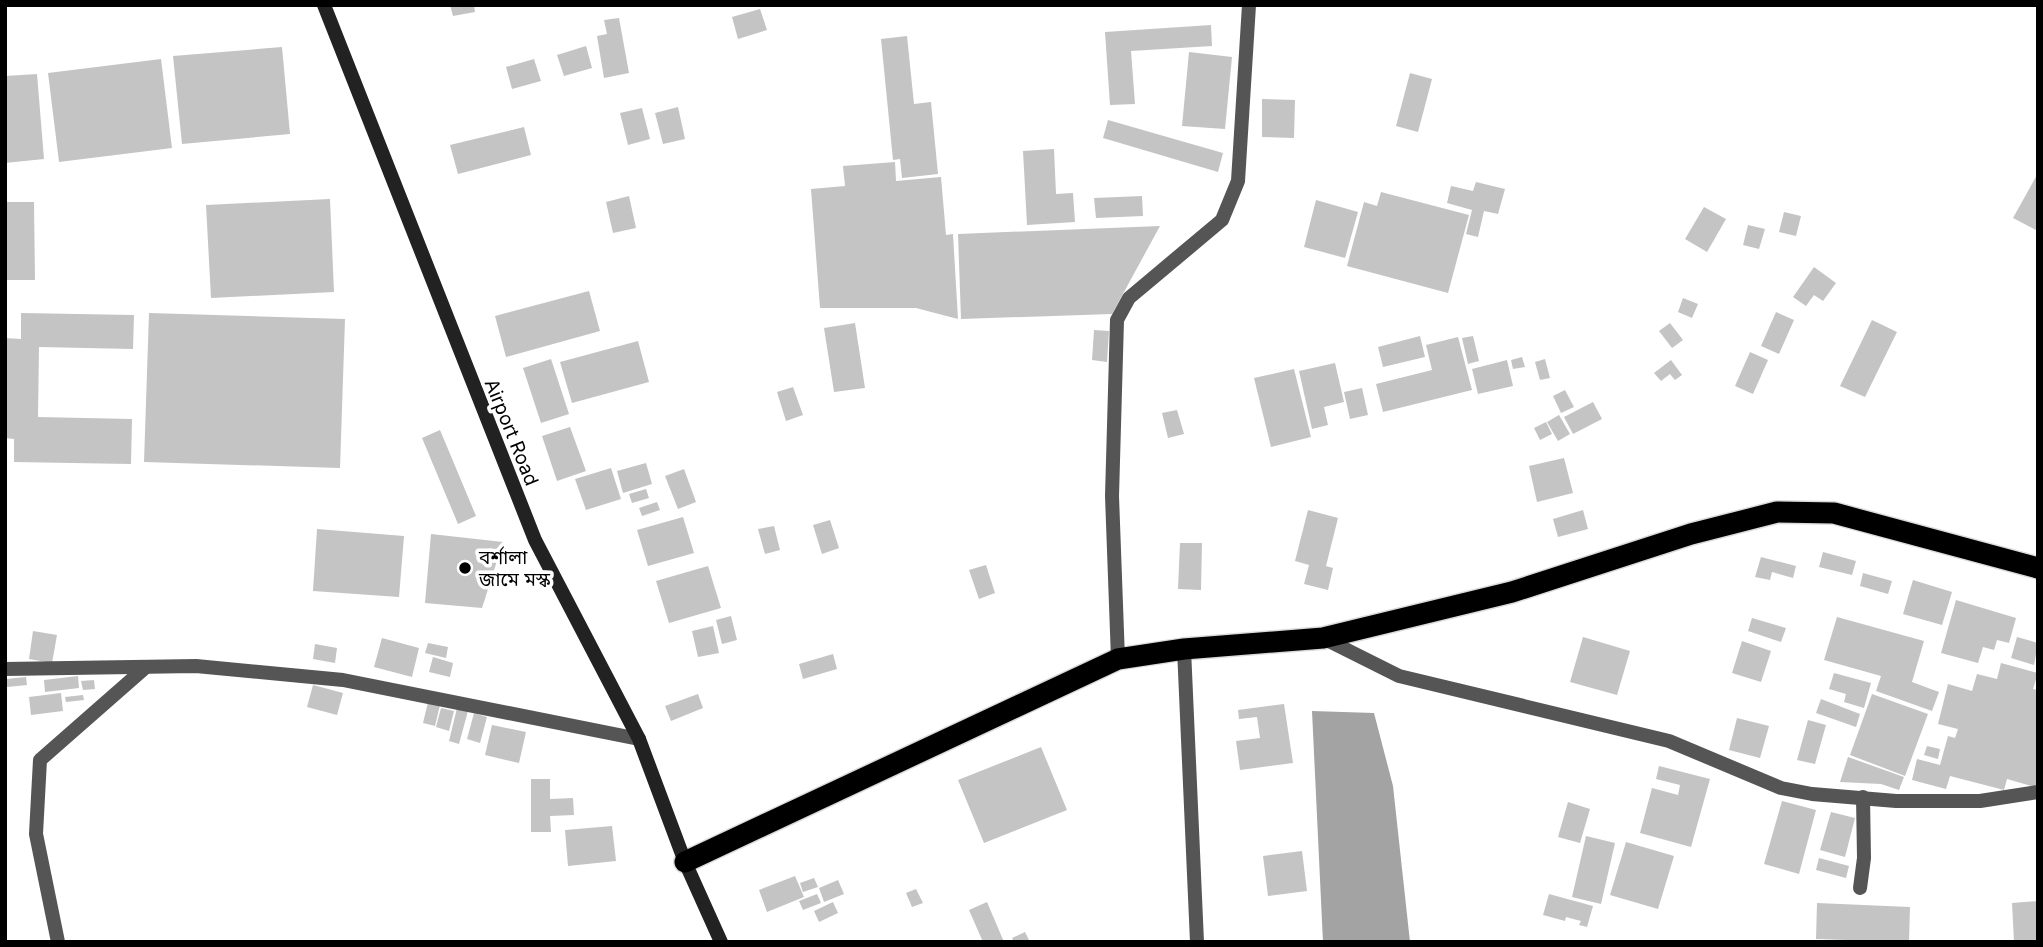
<svg xmlns="http://www.w3.org/2000/svg" width="2043" height="947" viewBox="0 0 2043 947" font-family="Inter,'Noto Sans Bengali',sans-serif">
<style>
.water{fill:#a3a3a3}
.building{fill:#c4c4c4}
.lines{fill:none;stroke-linecap:round;stroke-linejoin:round}
.highway-casing{stroke:#dbdbdb;stroke-width:24}
.street{stroke:#555;stroke-width:14}
.secondary{stroke:#222;stroke-width:14}
.highway{stroke:#000;stroke-width:21}
.poi-dot{fill:#000;stroke:#fff;stroke-width:2.5}
.labels{text-anchor:middle;stroke-width:7;stroke-linejoin:round;paint-order:stroke}
.street-label{font-size:19px;fill:#000;stroke:#fff}
.poi-label{font-size:19px;fill:#000;stroke:#fff;text-anchor:start}
</style>
<rect width="100%" height="100%" fill="#fff"/>
<!-- water -->
<path class="water" d="M1312,711L1374,713L1393,786L1410,942H1323Z"/>
<!-- building -->
<g class="building">
<path d="M450,5H474L475,12L453,16Z"/>
<path d="M760,9L767,30L738,39L732,17Z"/>
<path d="M619,18L629,73L604,78L597,36L607,34L604,20Z"/>
<path d="M1211,25L1212,46L1131,51L1135,104L1110,105L1105,32Z"/>
<path d="M907,36L914,104L931,102L938,174L902,178L900,159L893,160L881,39Z"/>
<path d="M586,46L592,68L564,76L557,55Z"/>
<path d="M282,47L290,134L182,144L173,56Z"/>
<path d="M1189,52L1232,57L1225,129L1182,126Z"/>
<path d="M161,59L172,148L59,162L48,73Z"/>
<path d="M534,59L541,81L512,89L506,67Z"/>
<path d="M1410,73L1432,79L1418,132L1396,126Z"/>
<path d="M37,74L44,159L5,163V76Z"/>
<path d="M1262,99L1295,100L1294,138L1262,137Z"/>
<path d="M678,107L685,139L663,144L655,113Z"/>
<path d="M642,108L650,139L628,145L620,113Z"/>
<path d="M1108,120L1223,153L1218,172L1103,138Z"/>
<path d="M524,127L531,155L458,174L450,145Z"/>
<path d="M1054,149L1056,194L1073,193L1075,222L1027,225L1023,151Z"/>
<path d="M895,162L896,181L941,177L946,235L953,234L958,319L916,308H820L811,189L845,186L843,166Z"/>
<path d="M2038,173V231L2013,218Z"/>
<path d="M1476,182L1505,189L1498,214L1484,211L1478,237L1466,234L1472,210L1447,203L1451,186L1473,191Z"/>
<path d="M1381,192L1469,215L1448,293L1347,266L1364,202L1377,206Z"/>
<path d="M629,196L636,228L613,233L606,202Z"/>
<path d="M1142,196L1143,216L1096,218L1094,198Z"/>
<path d="M330,199L334,292L211,298L206,205Z"/>
<path d="M1316,200L1358,212L1345,258L1304,247Z"/>
<path d="M5,202H34L35,280H5Z"/>
<path d="M1704,207L1726,219L1707,252L1685,239Z"/>
<path d="M1784,212L1801,216L1796,236L1779,232Z"/>
<path d="M1748,225L1765,229L1759,249L1743,245Z"/>
<path d="M1160,226L1112,314L961,319L958,234Z"/>
<path d="M1814,267L1836,283L1823,301L1814,295L1806,306L1793,297Z"/>
<path d="M589,291L600,331L506,357L495,316Z"/>
<path d="M1683,298L1698,304L1692,318L1678,312Z"/>
<path d="M1776,312L1794,320L1779,354L1761,346Z"/>
<path d="M21,313L134,315L133,349L39,347L38,417L132,419L131,464L14,462V439L5,438V338L21,339Z"/>
<path d="M149,313L345,319L340,468L144,462Z"/>
<path d="M1872,320L1897,332L1865,397L1840,386Z"/>
<path d="M855,323L865,388L834,392L824,328Z"/>
<path d="M1670,323L1683,340L1672,348L1659,331Z"/>
<path d="M1094,330L1109,331L1107,362L1092,360Z"/>
<path d="M1420,336L1425,357L1383,367L1378,347Z"/>
<path d="M1473,336L1479,361L1468,364L1462,338Z"/>
<path d="M1458,337L1472,390L1383,412L1376,384L1432,370L1426,345Z"/>
<path d="M638,341L649,382L572,403L560,362Z"/>
<path d="M1750,352L1768,360L1753,394L1735,386Z"/>
<path d="M1522,357L1525,367L1513,369L1511,360Z"/>
<path d="M551,359L569,414L541,423L523,368Z"/>
<path d="M1545,359L1550,378L1540,380L1535,362Z"/>
<path d="M1507,360L1513,386L1478,394L1472,369Z"/>
<path d="M1671,360L1682,375L1675,380L1670,374L1661,381L1654,373Z"/>
<path d="M1335,363L1344,402L1324,407L1328,425L1312,429L1299,371Z"/>
<path d="M1294,369L1311,437L1271,447L1254,378Z"/>
<path d="M793,387L803,415L786,421L777,392Z"/>
<path d="M1362,388L1368,415L1350,419L1344,392Z"/>
<path d="M1565,390L1574,407L1561,413L1553,396Z"/>
<path d="M1593,402L1602,419L1573,434L1564,417Z"/>
<path d="M1177,410L1184,434L1168,438L1162,413Z"/>
<path d="M1559,415L1570,434L1558,441L1547,422Z"/>
<path d="M1546,422L1552,434L1540,440L1534,428Z"/>
<path d="M570,427L586,471L557,481L542,436Z"/>
<path d="M440,430L476,516L458,524L422,438Z"/>
<path d="M1564,458L1573,493L1537,502L1529,466Z"/>
<path d="M646,463L652,484L623,493L617,471Z"/>
<path d="M611,468L621,499L586,510L575,479Z"/>
<path d="M684,469L696,502L678,509L665,476Z"/>
<path d="M646,489L649,498L632,503L629,494Z"/>
<path d="M657,502L660,510L642,516L639,508Z"/>
<path d="M1308,510L1338,518L1326,566L1333,568L1328,590L1304,584L1309,565L1295,561Z"/>
<path d="M1583,510L1588,529L1558,537L1553,519Z"/>
<path d="M683,517L694,553L648,566L637,530Z"/>
<path d="M830,520L839,548L822,554L813,525Z"/>
<path d="M774,526L780,550L765,554L758,529Z"/>
<path d="M317,529L404,536L399,597L313,591Z"/>
<path d="M431,534L503,542L482,608L425,603Z"/>
<path d="M1180,543H1202L1201,590L1178,589Z"/>
<path d="M1823,552L1856,561L1852,575L1819,567Z"/>
<path d="M1761,557L1796,566L1793,578L1772,572L1770,580L1755,577Z"/>
<path d="M986,565L995,593L979,599L969,570Z"/>
<path d="M708,566L721,608L669,623L656,581Z"/>
<path d="M1863,573L1892,581L1888,594L1860,586Z"/>
<path d="M1913,580L1952,592L1942,625L1903,614Z"/>
<path d="M1956,600L2016,618L2009,643L1997,640L1994,650L1983,647L1978,663L1941,653Z"/>
<path d="M731,616L737,640L722,644L716,620Z"/>
<path d="M1837,617L1924,641L1912,682L1939,692L1932,711L1876,691L1881,676L1824,660Z"/>
<path d="M1752,618L1786,628L1781,642L1748,631Z"/>
<path d="M713,626L719,653L698,657L692,631Z"/>
<path d="M33,631L57,635L52,663L29,659Z"/>
<path d="M1583,637L1630,651L1617,695L1570,682Z"/>
<path d="M2017,637L2038,643L2034,665L2011,658Z"/>
<path d="M382,638L419,648L412,677L374,667Z"/>
<path d="M1742,641L1771,651L1761,682L1732,673Z"/>
<path d="M428,643L448,647L446,658L425,653Z"/>
<path d="M315,644L337,648L335,663L313,659Z"/>
<path d="M833,654L837,669L803,679L799,664Z"/>
<path d="M433,657L453,663L450,677L429,672Z"/>
<path d="M2001,663L2038,673L2033,689L2038,690V788L2007,779L2004,790L1950,776L1946,789L1912,780L1917,759L1940,765L1948,736L1955,738L1958,729L1938,724L1948,684L1972,691L1977,674L1997,679Z"/>
<path d="M1834,673L1871,683L1864,708L1844,702L1846,694L1829,689Z"/>
<path d="M78,676L79,688L45,692L44,680Z"/>
<path d="M26,677L27,685L7,687L6,679Z"/>
<path d="M94,680L95,689L83,690L81,681Z"/>
<path d="M313,685L343,693L337,715L307,707Z"/>
<path d="M61,693L63,711L31,715L29,697Z"/>
<path d="M698,694L703,708L671,721L665,706Z"/>
<path d="M1872,694L1928,714L1905,776L1850,755Z"/>
<path d="M83,695L84,700L66,702L65,697Z"/>
<path d="M1821,699L1860,714L1856,727L1816,713Z"/>
<path d="M428,702L440,705L435,726L423,723Z"/>
<path d="M1284,704L1293,763L1240,770L1236,741L1260,738L1257,717L1239,719L1238,710Z"/>
<path d="M441,708L454,711L449,731L436,727Z"/>
<path d="M457,708L468,711L459,744L449,741Z"/>
<path d="M474,713L487,717L480,743L467,739Z"/>
<path d="M1737,718L1769,726L1760,758L1729,750Z"/>
<path d="M1808,720L1826,725L1815,764L1797,760Z"/>
<path d="M492,725L526,732L519,763L485,755Z"/>
<path d="M1927,746L1940,749L1938,759L1924,755Z"/>
<path d="M1041,747L1067,810L984,843L958,780Z"/>
<path d="M1848,757L1904,777L1899,790L1881,784L1840,782Z"/>
<path d="M1659,766L1710,779L1691,847L1640,833L1652,788L1678,795L1680,785L1656,779Z"/>
<path d="M531,779H550V799L573,798L574,815L550,816L551,832H531Z"/>
<path d="M1782,801L1816,810L1799,874L1764,864Z"/>
<path d="M1568,802L1590,809L1580,843L1558,837Z"/>
<path d="M1831,812L1855,818L1845,857L1820,850Z"/>
<path d="M612,826L616,861L568,866L565,830Z"/>
<path d="M1586,836L1615,843L1601,904L1572,897Z"/>
<path d="M1626,842L1674,856L1658,909L1610,895Z"/>
<path d="M1302,851L1307,891L1268,896L1263,856Z"/>
<path d="M1819,858L1849,866L1846,878L1816,870Z"/>
<path d="M795,876L804,897L767,912L759,890Z"/>
<path d="M814,878L818,887L803,892L800,883Z"/>
<path d="M838,880L844,894L824,902L819,888Z"/>
<path d="M916,889L923,903L912,907L906,893Z"/>
<path d="M817,894L821,903L803,910L799,901Z"/>
<path d="M1549,894L1593,906L1587,927L1579,925L1581,921L1566,917L1565,921L1543,915Z"/>
<path d="M2038,901V942H2014L2012,903Z"/>
<path d="M833,902L838,913L819,922L814,911Z"/>
<path d="M987,902L1004,942H983L969,910Z"/>
<path d="M1817,903L1910,907L1909,942L1816,939Z"/>
<path d="M1025,932L1030,942H1014L1012,938Z"/>
</g>
<g class="lines">
<!-- highway casing -->
<g class="highway-casing">
<path id="highway" d="M685,862L1118,659L1184,649L1323,638L1512,592L1691,534L1777,512L1834,513L2038,568"/>
</g>
<!-- street -->
<g class="street">
<path d="M1323,638L1399,676L1669,741L1781,788L1812,794L1896,801H1980L2038,792"/>
<path d="M1184,649L1197,942"/>
<path d="M1118,659L1112,496L1117,320L1129,298L1222,220L1238,181L1249,5"/>
<path d="M5,669L196,666L343,680L639,739"/>
<path d="M1860,888L1864,858L1863,797"/>
<path d="M58,942L36,834L40,760L146,667"/>
</g>
<!-- secondary -->
<path class="secondary" d="M324,5L535,540L639,739L685,862L721,942"/>
<!-- highway -->
<use href="#highway" class="highway"/>
</g>
<!-- markers -->
<circle class="poi-dot" cx="465" cy="568" r="7"/>
<g class="labels">
<!-- street labels -->
<g class="street-label">
<text transform="translate(512 432) rotate(68)" y="7">Airport Road</text>
</g>
<!-- poi labels -->
<g class="poi-label">
<text x="479" y="564">বর্শালা<tspan x="479" dy="22">জামে মস্ক</tspan></text>
</g>
</g>
<!-- border -->
<rect width="2043" height="947" fill="none" stroke="#000000" stroke-width="14"/>
</svg>
